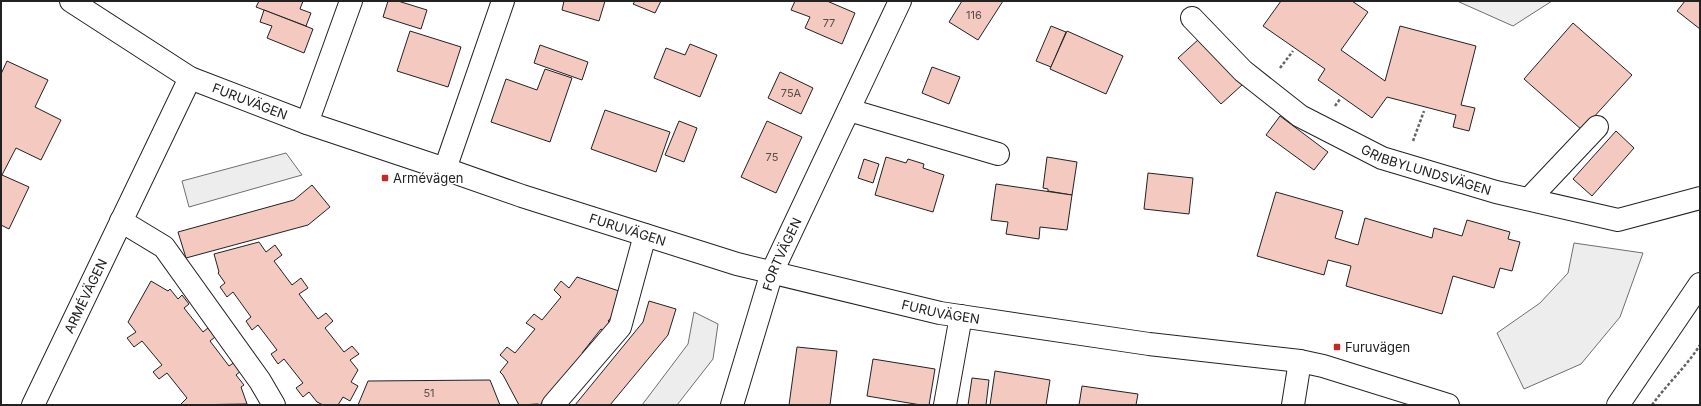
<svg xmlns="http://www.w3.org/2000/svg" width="1701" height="406" viewBox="0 0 1701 406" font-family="Inter,sans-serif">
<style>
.green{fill:#eee;stroke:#6f6f6f}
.parking{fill:#ededed;stroke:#6f6f6f}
.building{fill:#f3c9c0;stroke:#222}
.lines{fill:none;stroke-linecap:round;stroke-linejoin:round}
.minor-casing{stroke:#222;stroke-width:24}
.path{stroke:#646464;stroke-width:2.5;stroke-dasharray:3 2;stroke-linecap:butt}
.minor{stroke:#fff;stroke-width:22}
.poi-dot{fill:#c62828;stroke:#fff;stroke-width:1.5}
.labels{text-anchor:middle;stroke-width:3;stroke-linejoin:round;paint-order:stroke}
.number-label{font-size:11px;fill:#564c4a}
.street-label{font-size:13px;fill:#222;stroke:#fff}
.poi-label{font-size:13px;fill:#222;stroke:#fff;text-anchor:start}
</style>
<rect width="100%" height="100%" fill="#fff"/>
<!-- green -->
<path class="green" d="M1457,1H1552L1513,26Z"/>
<!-- parking -->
<g class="parking">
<path d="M286,153L302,175L189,207L182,181Z"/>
<path d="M1574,243L1643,253L1620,317L1581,364L1524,389L1497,333L1540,303L1568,273Z"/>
<path d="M694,312L718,324L713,359L677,405H642L688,344Z"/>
</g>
<!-- building -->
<g class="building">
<path d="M259,1H303L300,9L311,13L306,26L256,7Z"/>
<path d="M388,1H398L427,10L421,29L383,17Z"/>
<path d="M564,1H605L599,21L562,10Z"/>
<path d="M635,1H661L655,13L633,4Z"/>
<path d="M795,1H827L855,13L842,44L805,28L810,17L791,10Z"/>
<path d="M962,1H1003L978,40L949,22Z"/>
<path d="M1281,1H1352L1368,12L1341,50L1385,81L1400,26L1476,46L1461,105L1475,108L1469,131L1453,127L1456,115L1387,97L1372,118L1318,80L1325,69L1263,26Z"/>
<path d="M1685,1H1700V29L1677,11Z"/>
<path d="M264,10L313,29L304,53L267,38L272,26L260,22Z"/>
<path d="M1573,23L1632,75L1582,130L1524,79Z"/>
<path d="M1051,26L1066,32L1051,67L1036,61Z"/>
<path d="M410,31L461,47L448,87L397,71Z"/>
<path d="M1067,31L1123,56L1106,94L1050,69Z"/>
<path d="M1199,39L1242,85L1221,104L1178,58Z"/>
<path d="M690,44L717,55L700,97L654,78L666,48L685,55Z"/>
<path d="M540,45L588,62L582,80L534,63Z"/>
<path d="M7,61L48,80L35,107L61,120L41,160L16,148L2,175L29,187L9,229L1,225V74Z"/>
<path d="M932,67L960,77L949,104L922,93Z"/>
<path d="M545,69L572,78L550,142L491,122L506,79L537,90Z"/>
<path d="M780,72L813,88L801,114L768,98Z"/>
<path d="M605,110L670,132L656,172L591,149Z"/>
<path d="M1280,116L1328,152L1314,170L1266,135Z"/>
<path d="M679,121L697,128L684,162L665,155Z"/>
<path d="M767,121L802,137L776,193L741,177Z"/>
<path d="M1616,131L1634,148L1592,196L1573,179Z"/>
<path d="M886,157L906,163L908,159L924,164L923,168L944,175L933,212L875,195Z"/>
<path d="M1047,157L1077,162L1072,195L1048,191V189L1043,188Z"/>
<path d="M864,159L879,164L873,183L858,178Z"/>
<path d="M1148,173L1193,178L1189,214L1144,209Z"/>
<path d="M996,184L1072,195L1067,230L1040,227L1039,239L1006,234L1008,222L991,220Z"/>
<path d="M312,185L330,207L308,225L186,258L178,232L294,200Z"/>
<path d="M1276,192L1343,211L1335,238L1358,245L1365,218L1432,238L1434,228L1462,236L1467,220L1510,232L1508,239L1520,242L1512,271L1500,268L1494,288L1453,276L1442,314L1346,286L1351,266L1328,260L1324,275L1257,256Z"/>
<path d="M259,242L266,252L275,245L282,255L274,261L292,285L301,278L308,288L299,294L318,319L326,313L333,321L325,328L344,352L352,346L359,354L350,360L358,370L351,382L358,386L350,401L343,397L338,405H323L317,402L309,392L303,397L296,388L303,383L284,359L278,364L271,354L277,350L258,325L252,330L246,321L251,317L233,292L227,297L220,287L225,283L218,273L219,272L214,254Z"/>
<path d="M577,277L622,292L618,310L608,321L614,326L608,334L601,329L582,353L588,357L580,366L575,362L540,405L538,404L519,405L503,375L500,372L508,362L500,355L507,347L515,353L535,329L526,323L534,314L542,320L561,297L554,290L561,281L569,288Z"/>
<path d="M151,281L168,291L170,289L178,299L182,295L189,304L184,308L203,332L208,328L215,337L210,341L229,366L235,362L242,370L236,375L244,385L241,387L247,404L180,405L187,398L167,373L159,379L153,372L162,365L142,341L134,347L127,338L136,332L128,322Z"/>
<path d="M649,301L676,309L668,335L610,405H575L643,322Z"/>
<path d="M797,347L837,351L830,405H789Z"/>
<path d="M873,359L935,369L929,405H921L867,396Z"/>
<path d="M995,371L1050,380L1046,405H990Z"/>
<path d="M972,378L989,380L986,405H968Z"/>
<path d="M490,380L500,405H358L368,381Z"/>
<path d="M1082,386L1138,394L1136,405H1079Z"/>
</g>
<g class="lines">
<!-- minor casing -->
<g class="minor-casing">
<g id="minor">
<path id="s1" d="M71,1L190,78L307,123L445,169L522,196L737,264L940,313L1149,344L1300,361L1323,366L1448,405"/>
<path id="s2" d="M1192,18L1243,71L1300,116L1382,158L1496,192L1618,220L1700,198"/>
<path d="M849,110L998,154"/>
<path d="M307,123L351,1"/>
<path d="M445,169L503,1"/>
<path d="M1529,199L1597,127"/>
<path d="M121,221L164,247L260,381L274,405"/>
<path id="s3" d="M33,405L190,78"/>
<path d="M553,405L620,327L645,235"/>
<path id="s4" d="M732,405L772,272L900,1"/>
<path d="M945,405L961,316"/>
<path d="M1293,405L1300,361"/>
<path d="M1618,405L1700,284"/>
</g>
</g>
<!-- path -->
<g class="path">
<path d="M1280,68L1293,51"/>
<path d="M1335,106L1340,99"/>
<path d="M1413,141L1424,111"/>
<path d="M1652,405C1667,384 1686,367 1700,345"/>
</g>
<!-- minor -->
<use href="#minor" class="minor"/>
</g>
<!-- markers -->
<g class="poi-dot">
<rect x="381" y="174" width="8" height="8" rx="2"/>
<rect x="1333" y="343" width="8" height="8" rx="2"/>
</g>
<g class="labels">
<!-- number labels -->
<g class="number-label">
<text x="974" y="19">116</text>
<text x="829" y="27">77</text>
<text x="791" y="97">75A</text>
<text x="772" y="161">75</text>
<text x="429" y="397">51</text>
</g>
<!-- street labels -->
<g class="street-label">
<text dy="5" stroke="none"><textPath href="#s1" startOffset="206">FURUVÄGEN</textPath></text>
<text dy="5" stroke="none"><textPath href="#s2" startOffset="284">GRIBBYLUNDSVÄGEN</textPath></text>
<text dy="5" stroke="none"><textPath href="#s1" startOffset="605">FURUVÄGEN</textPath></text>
<text dy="5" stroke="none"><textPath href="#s4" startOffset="159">FORTVÄGEN</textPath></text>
<text dy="5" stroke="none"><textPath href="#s3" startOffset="121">ARMÉVÄGEN</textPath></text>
<text dy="5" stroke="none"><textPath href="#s1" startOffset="929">FURUVÄGEN</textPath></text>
</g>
<!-- poi labels -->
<g class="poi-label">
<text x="393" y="183">Armévägen</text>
<text x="1345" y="352">Furuvägen</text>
</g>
</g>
<!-- border -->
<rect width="1701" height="406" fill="none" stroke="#222222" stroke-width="4"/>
</svg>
